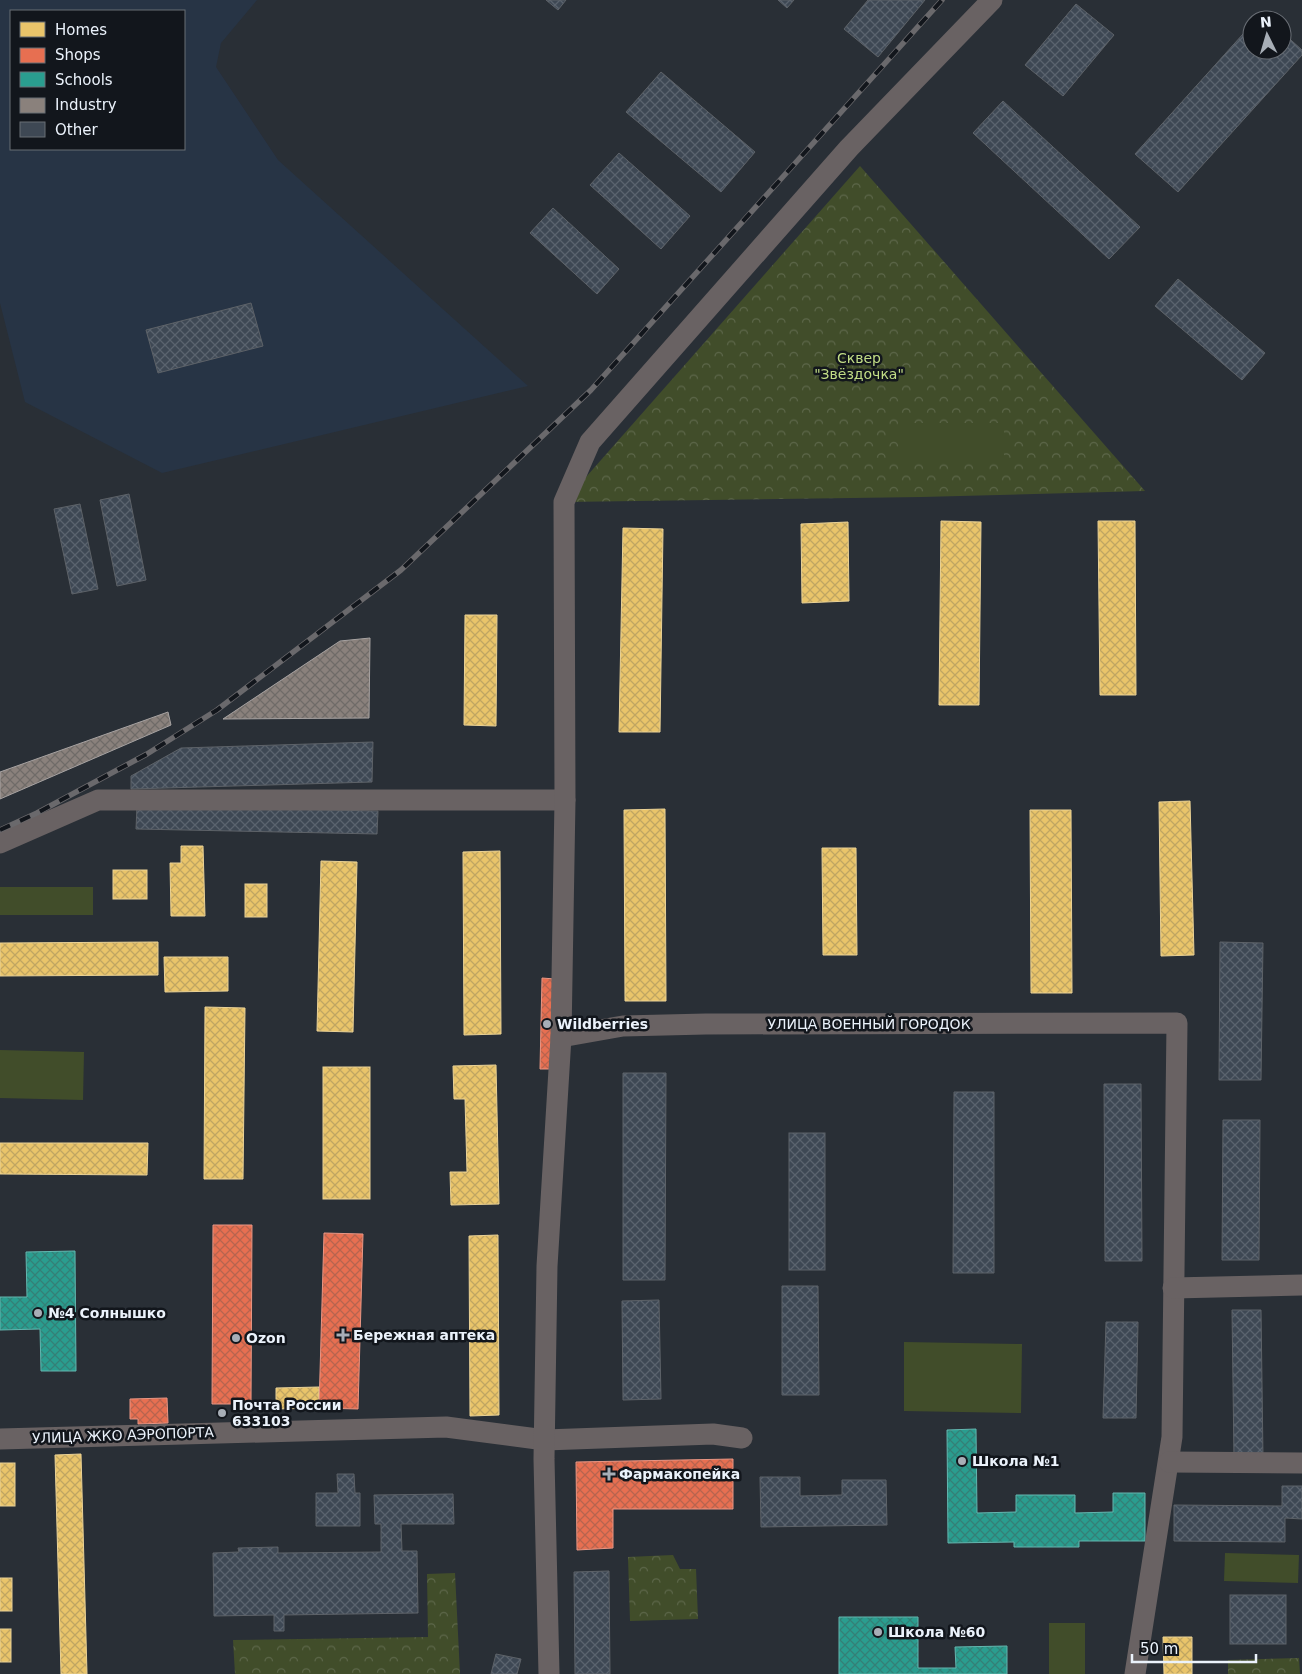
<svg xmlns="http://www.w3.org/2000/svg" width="1302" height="1674" viewBox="0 0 1302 1674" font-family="'DejaVu Sans',sans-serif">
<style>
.built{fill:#273445;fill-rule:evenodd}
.park{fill:url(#park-crowns)}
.pitch{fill:#414d2a}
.homes{fill:url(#homes-cross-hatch);stroke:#ead296}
.shops{fill:url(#shops-cross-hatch);stroke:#e89684}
.schools{fill:url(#schools-cross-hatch);stroke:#64b6af}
.industry{fill:url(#industry-cross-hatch);stroke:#a7a3a2}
.building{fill:url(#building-cross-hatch);stroke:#5d6268}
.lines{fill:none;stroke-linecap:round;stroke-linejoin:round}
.minor{stroke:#696263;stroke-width:21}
.rail-casing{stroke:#6a696c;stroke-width:5.5}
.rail{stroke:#12161c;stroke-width:4;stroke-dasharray:11;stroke-linecap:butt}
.poi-dot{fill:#a7aeb6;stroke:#12161c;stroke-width:2}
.labels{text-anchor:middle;stroke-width:5;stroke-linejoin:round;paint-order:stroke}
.park-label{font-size:14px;fill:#c2dd86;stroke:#12161c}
.poi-label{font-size:14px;font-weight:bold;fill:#ebf2fb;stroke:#12161c;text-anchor:start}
.street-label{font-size:14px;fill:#ebf2fb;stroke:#12161c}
</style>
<defs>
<pattern id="park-crowns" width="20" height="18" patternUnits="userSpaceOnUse" patternTransform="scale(1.25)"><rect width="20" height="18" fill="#414d2a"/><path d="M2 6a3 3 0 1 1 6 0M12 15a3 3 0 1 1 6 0" fill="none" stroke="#5d674a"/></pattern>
<pattern id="homes-cross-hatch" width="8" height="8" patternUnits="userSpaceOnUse" patternTransform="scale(1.25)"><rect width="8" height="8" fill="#e9c46a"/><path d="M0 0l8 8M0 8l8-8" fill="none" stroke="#c0a562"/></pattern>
<pattern id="shops-cross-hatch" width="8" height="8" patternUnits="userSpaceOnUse" patternTransform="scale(1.25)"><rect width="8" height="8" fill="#e76f51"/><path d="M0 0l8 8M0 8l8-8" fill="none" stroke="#b7644f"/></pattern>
<pattern id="schools-cross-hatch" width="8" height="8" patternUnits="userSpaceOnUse" patternTransform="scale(1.25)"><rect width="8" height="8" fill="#2a9d8f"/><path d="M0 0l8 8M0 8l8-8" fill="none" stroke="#348077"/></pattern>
<pattern id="industry-cross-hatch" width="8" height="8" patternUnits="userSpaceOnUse" patternTransform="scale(1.25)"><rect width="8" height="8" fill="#8a817c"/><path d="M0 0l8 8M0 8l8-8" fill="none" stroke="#6f6b68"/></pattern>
<pattern id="building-cross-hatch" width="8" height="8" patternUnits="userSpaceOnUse" patternTransform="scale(1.25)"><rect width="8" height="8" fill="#3e4854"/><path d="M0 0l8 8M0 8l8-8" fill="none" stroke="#5a636e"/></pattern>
</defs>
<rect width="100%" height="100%" fill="#292f36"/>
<!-- built -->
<path class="built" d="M0,0H257L221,43L216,67L278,160L528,386L162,473L25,402L0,303ZM11,11H184V149H11Z"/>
<!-- park -->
<g class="park">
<path d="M860,166L1145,491L921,497L564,502Z"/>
<path d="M673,1555L680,1569H696L698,1619L630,1621L628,1557Z"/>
<path d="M455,1573L460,1674H235L233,1640L428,1637L427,1574Z"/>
<path d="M1299,1658L1300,1674H1228V1660Z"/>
</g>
<!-- pitch -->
<g class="pitch">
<rect x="898" y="423" width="106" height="35"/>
<rect x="0" y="887" width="93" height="28"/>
<path d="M0,1050L84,1052L83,1100L0,1098Z"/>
<path d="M904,1342L1022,1344L1021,1413L904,1411Z"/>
<path d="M1225,1553L1299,1555L1298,1583L1224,1581Z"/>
<rect x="1049" y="1623" width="36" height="51"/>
</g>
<!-- homes -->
<g class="homes">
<path d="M941,521L981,522L979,705H939Z"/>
<path d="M1098,521H1135L1136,695H1100Z"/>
<path d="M848,522L849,601L802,603L801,524Z"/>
<path d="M623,528L663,529L660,732H619Z"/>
<path d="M465,615H497L496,726L464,725Z"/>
<path d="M1190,801L1194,955L1161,956L1159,802Z"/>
<path d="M665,809L666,1001H625L624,810Z"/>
<path d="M1030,810H1071L1072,993H1031Z"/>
<path d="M181,846H203L205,916H171L170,863H181Z"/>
<path d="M822,848H856L857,955H823Z"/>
<path d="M500,851L501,1034L464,1035L463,852Z"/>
<path d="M321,861L357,862L353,1032L317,1031Z"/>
<rect x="113" y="870" width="34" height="29"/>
<rect x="245" y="884" width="22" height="33"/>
<path d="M158,942V975L0,976V943Z"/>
<path d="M164,957H228V991L165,992Z"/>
<path d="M205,1007L245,1008L243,1179H204Z"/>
<path d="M496,1065L499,1204L451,1205L450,1172H467L465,1099H454L453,1066Z"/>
<rect x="323" y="1067" width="47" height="132"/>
<path d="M0,1143H148L147,1175L0,1174Z"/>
<path d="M498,1235L499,1415L470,1416L469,1236Z"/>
<path d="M319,1387V1408L276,1409V1388Z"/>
<path d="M81,1454L87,1674H61L55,1455Z"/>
<rect x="0" y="1463" width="15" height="43"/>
<rect x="0" y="1578" width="12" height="33"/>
<rect x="0" y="1629" width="11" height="33"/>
<path d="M1163,1637H1192V1674H1164Z"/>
</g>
<!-- shops -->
<g class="shops">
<path d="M542,978L555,979L552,1069H540Z"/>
<path d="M213,1225H252L251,1404H212Z"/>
<path d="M324,1233L363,1234L358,1409L319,1408Z"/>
<path d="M167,1398L168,1423L138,1424V1419H130V1399Z"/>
<path d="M733,1459V1509H613V1548L577,1550L576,1462Z"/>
</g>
<!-- schools -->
<g class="schools">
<path d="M75,1251L76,1371H41L40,1329L0,1330V1297H27L26,1252Z"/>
<path d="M976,1429L977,1513L1016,1512V1495H1075V1513L1113,1512V1493H1145V1541H1079V1547H1014V1542L948,1543L947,1430Z"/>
<path d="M839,1617H918V1668H956L955,1647L1007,1646V1674H839Z"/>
</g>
<!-- industry -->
<g class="industry">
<path d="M370,638L369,718L223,719L340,641Z"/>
<path d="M168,712L171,725L0,799V772Z"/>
</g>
<!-- building -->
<g class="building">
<path d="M546,0H566L558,10Z"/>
<path d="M778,0H794L787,8Z"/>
<path d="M868,0H925L878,57L844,29Z"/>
<path d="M1076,4L1114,35L1063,96L1025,65Z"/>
<path d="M1261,14L1269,20H1256Z"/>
<path d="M1252,24V50H1282V32L1302,50V55L1178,192L1135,154Z"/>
<path d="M661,72L755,152L721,192L626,112Z"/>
<path d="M1003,101L1140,227L1109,259L973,133Z"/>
<path d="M619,153L690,216L661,249L590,185Z"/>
<path d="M553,208L619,269L597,294L530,233Z"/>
<path d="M1178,279L1265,353L1242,380L1155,306Z"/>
<path d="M251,303L263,346L158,373L146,330Z"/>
<path d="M129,494L146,580L117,586L100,500Z"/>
<path d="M80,504L98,589L72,594L54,509Z"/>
<path d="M373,742L372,782L131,789V776L181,748Z"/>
<path d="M137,806L378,811L377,834L136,829Z"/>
<path d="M1220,942L1263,943L1261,1080H1219Z"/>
<path d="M623,1073H666L665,1280H623Z"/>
<path d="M1104,1084H1141L1142,1261H1105Z"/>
<path d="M954,1092H994V1273H953Z"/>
<path d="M1223,1120H1260L1259,1260H1222Z"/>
<rect x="789" y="1133" width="36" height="137"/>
<path d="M782,1286H818L819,1395H782Z"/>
<path d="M659,1300L661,1399L623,1400L622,1301Z"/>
<path d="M1232,1310H1261L1263,1458L1234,1459Z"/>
<path d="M1106,1322H1138L1136,1418H1103Z"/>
<path d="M337,1474H354L355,1493H360V1526H316V1493H338Z"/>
<path d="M760,1477H800V1496L842,1495V1480H886L887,1525L761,1527Z"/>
<path d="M1282,1486H1302V1519L1285,1518V1542L1174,1541V1505L1282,1506Z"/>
<path d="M453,1494L454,1524H401L402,1551H417L418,1613L284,1615V1631H274V1615L214,1616L213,1553L239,1552L238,1548L278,1547V1553L381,1552V1524H375L374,1495Z"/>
<path d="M609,1571L610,1674H575L574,1572Z"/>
<rect x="1230" y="1595" width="56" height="49"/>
<path d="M496,1654L521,1659L517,1674H491Z"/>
</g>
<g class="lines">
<!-- minor -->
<g class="minor">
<path d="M0,843L98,800H565"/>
<path d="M561,1037L623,1026L706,1024L1177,1023L1172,1437L1135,1674"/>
<path d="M1173,1288L1302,1285"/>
<path d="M0,1439L446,1427L545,1440L713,1434L742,1438"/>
<path d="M1169,1462L1302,1463"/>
<path d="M549,1674L544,1459L547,1266L561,1037L565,800L564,502L590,442L849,148L992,0"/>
</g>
<!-- rail casing -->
<g class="rail-casing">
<path id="rail" d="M0,830L37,813L147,754L217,710L401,570L591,390L942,0"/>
</g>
<!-- rail -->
<use href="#rail" class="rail"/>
</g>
<!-- markers -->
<g class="poi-dot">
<circle cx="547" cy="1024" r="5"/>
<circle cx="38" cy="1313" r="5"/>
<path d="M340.5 1327.5h5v5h5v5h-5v5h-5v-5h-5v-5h5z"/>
<circle cx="236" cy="1338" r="5"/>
<circle cx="222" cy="1413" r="5"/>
<circle cx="962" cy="1461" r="5"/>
<path d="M606.5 1466.5h5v5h5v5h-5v5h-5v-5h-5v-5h5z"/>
<circle cx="878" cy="1632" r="5"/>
</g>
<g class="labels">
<!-- park labels -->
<g class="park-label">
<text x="859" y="363">Сквер<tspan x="859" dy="16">"Звёздочка"</tspan></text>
</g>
<!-- poi labels -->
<g class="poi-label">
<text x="557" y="1029">Wildberries</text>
<text x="48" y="1318">№4 Солнышко</text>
<text x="353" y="1340">Бережная аптека</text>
<text x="246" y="1343">Ozon</text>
<text x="232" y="1410">Почта России<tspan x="232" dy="16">633103</tspan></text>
<text x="972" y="1466">Школа №1</text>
<text x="619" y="1479">Фармакопейка</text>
<text x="888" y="1637">Школа №60</text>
</g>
<!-- street labels -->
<g class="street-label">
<text x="869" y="1029">УЛИЦА ВОЕННЫЙ ГОРОДОК</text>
<text transform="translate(123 1435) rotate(-2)" y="5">УЛИЦА ЖКО АЭРОПОРТА</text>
</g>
</g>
<!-- legend -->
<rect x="10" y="10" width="175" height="140" fill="#12161c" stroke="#696e75"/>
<rect x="20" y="22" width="25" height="15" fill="#e9c46a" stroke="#696e75"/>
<text x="55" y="35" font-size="15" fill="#ebf2fb">Homes</text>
<rect x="20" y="48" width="25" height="15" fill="#e76f51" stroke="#696e75"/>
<text x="55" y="60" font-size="15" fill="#ebf2fb">Shops</text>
<rect x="20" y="72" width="25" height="15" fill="#2a9d8f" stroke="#696e75"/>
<text x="55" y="85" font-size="15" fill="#ebf2fb">Schools</text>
<rect x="20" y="98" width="25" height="15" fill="#8a817c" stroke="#696e75"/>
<text x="55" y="110" font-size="15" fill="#ebf2fb">Industry</text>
<rect x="20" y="122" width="25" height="15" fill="#3e4854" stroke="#696e75"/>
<text x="55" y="135" font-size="15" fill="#ebf2fb">Other</text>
<!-- north arrow -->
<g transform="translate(1267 35) rotate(355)"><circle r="24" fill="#12161c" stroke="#696e75"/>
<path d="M0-4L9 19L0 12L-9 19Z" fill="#a7aeb6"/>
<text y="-8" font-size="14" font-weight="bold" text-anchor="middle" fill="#ebf2fb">N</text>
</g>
<!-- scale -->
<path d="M1132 1654v8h124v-8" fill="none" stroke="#ebf2fb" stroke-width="2.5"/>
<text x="1140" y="1654" font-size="15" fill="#ebf2fb" stroke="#12161c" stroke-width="4" paint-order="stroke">50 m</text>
</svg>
